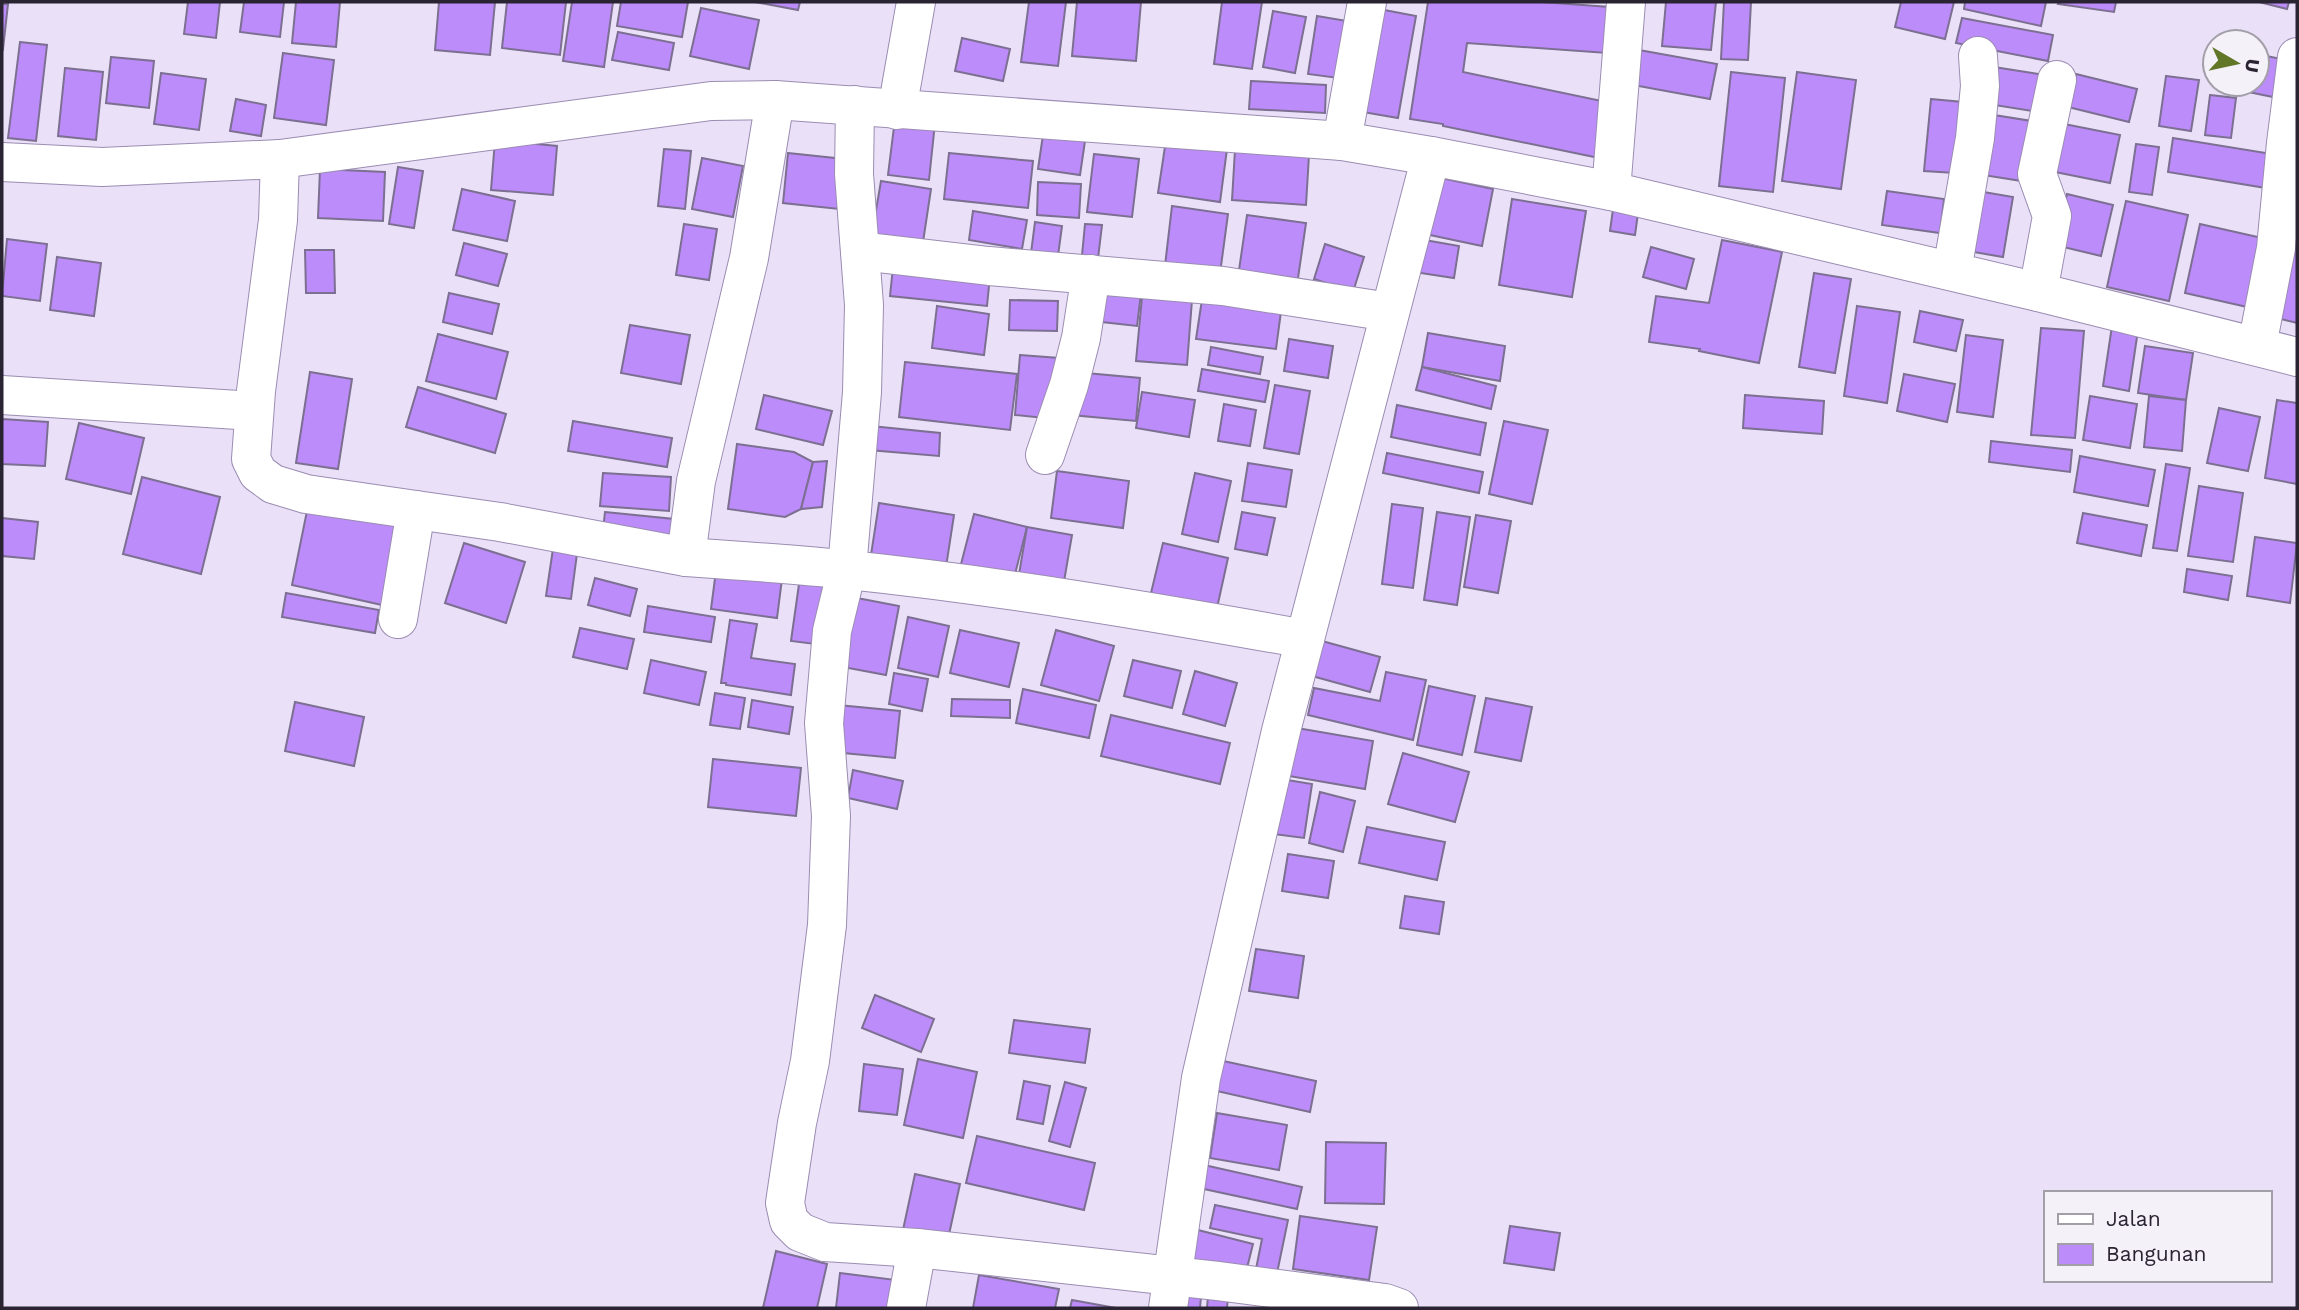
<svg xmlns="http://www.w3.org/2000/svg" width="2299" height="1310" viewBox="0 0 2299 1310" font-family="'Work Sans',sans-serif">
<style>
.building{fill:#bc8cfa;stroke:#7d6f92;stroke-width:2}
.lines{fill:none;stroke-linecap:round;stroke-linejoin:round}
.minor-casing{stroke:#9b8cb2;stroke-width:40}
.minor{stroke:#fff;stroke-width:38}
</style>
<rect width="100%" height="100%" fill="#eae1f9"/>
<!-- building -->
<g class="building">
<path d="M188,2H220L216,38L184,34Z"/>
<path d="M244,2H284L280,37L240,32Z"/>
<path d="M296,2H340L336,47L292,43Z"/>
<path d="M439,2H495L490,55L435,50Z"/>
<path d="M507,2H566L560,55L502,48Z"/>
<path d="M572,2H613L604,67L563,61Z"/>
<path d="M621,2H688L682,37L617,26Z"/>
<path d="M755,2H800L798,10Z"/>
<path d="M1029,2H1066L1058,66L1021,62Z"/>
<path d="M1077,2H1141L1136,61L1072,56Z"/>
<path d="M1222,2H1262L1252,69L1214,64Z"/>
<path d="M1428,2H1541L1610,7L1607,53L1467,43L1463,72L1616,104L1604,159L1443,126V124L1410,119Z"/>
<path d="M1666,2H1716L1711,50L1662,46Z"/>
<path d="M1724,2H1751L1748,60L1721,59Z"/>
<path d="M1901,2H1954L1945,39L1895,27Z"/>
<path d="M1965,2H2046L2041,26L1964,9Z"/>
<path d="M2059,2H2116L2114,12L2058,4Z"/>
<path d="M2259,2H2289L2287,9Z"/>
<path d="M2,4H8L3,49L2,48Z"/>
<path d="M701,8L759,20L749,69L690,56Z"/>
<path d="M1374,8L1416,16L1398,118L1357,111Z"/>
<path d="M1273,11L1306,17L1295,73L1263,67Z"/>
<path d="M1317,16L1347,21L1338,78L1308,74Z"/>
<path d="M1962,18L2053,35L2048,61L1956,43Z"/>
<path d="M618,32L674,43L669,70L612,60Z"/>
<path d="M962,38L1010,49L1003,81L955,71Z"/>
<path d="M20,42L47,45L36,141L8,138Z"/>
<path d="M1639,50L1717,64L1710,99L1633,85Z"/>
<path d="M283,53L334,60L326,125L274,118Z"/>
<path d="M2257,54L2281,59L2273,97L2214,85L2215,81V84H2257Z"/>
<path d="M111,57L154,61L149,108L106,103Z"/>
<path d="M1994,67L2052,76L2046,113L1988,104Z"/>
<path d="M65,68L103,72L96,140L58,136Z"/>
<path d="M1731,72L1785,78L1773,192L1719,186Z"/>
<path d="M1797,72L1856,80L1841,189L1782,181Z"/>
<path d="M161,73L206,79L199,130L154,124Z"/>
<path d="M2076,74L2137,89L2129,122L2068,107Z"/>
<path d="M2166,76L2199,80L2191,131L2159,126Z"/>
<path d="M1251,81L1326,85L1325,113L1249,109Z"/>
<path d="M2210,95L2236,98L2231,138L2205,135Z"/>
<path d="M236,99L266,105L261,136L230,131Z"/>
<path d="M1931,99L1963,102L1955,173L1924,171Z"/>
<path d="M1994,115L2038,122L2028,182L1983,175Z"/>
<path d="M895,119L935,123L929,180L888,175Z"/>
<path d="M2054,122L2120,135L2110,183L2045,170Z"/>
<path d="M1043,135L1085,141L1080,175L1038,169Z"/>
<path d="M2173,138L2272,154L2266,188L2168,172Z"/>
<path d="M495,140L557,146L553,195L491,190Z"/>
<path d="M1166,140L1227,149L1220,202L1158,193Z"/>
<path d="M2136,144L2159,147L2152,195L2129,192Z"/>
<path d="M664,149L691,151L685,209L658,206Z"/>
<path d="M1235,150L1309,155L1306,205L1232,200Z"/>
<path d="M788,153L844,159L839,209L783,203Z"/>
<path d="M949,153L1033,161L1028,208L944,199Z"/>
<path d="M1094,154L1139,159L1132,217L1087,212Z"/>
<path d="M702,158L743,166L733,217L692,209Z"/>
<path d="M398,167L423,171L414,228L389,224Z"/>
<path d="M320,169L385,172L383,221L318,218Z"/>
<path d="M1437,177L1493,189L1482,246L1425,234Z"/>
<path d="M881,181L931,189L923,242L872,234Z"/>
<path d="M1038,182L1081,184L1079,218L1037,215Z"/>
<path d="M462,189L515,201L507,241L453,230Z"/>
<path d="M1972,190L2013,197L2003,257L1962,250Z"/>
<path d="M1887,191L1944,199L1940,233L1882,225Z"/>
<path d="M2067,194L2113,205L2101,256L2055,245Z"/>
<path d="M1512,199L1586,211L1572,297L1499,285Z"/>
<path d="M2126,201L2188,215L2169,301L2107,287Z"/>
<path d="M1614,202L1639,206L1635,235L1610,231Z"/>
<path d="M1172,206L1228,214L1219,281L1164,274Z"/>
<path d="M973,211L1027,220L1022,249L969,240Z"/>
<path d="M1247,215L1306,223L1296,292L1237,284Z"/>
<path d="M2297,221V323L2273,317Z"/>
<path d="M1035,222L1062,226L1058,256L1031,253Z"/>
<path d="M684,224L717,229L709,280L676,275Z"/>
<path d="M1085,224L1102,225L1097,267L1081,266Z"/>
<path d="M2200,224L2271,240L2256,309L2185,293Z"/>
<path d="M7,239L47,244L40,301L2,296Z"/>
<path d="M1419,239L1459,246L1454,278L1414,272Z"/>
<path d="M1722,240L1782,252L1759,363L1699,351L1700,349L1649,342L1656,296L1709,303Z"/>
<path d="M464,243L507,254L498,286L456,275Z"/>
<path d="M1325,244L1364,257L1353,292L1314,279Z"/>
<path d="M1651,247L1694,259L1686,289L1643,277Z"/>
<path d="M305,250H334L335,293H306Z"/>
<path d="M57,257L101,263L94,316L50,310Z"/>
<path d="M893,267L990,276L987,306L890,296Z"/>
<path d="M1814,273L1851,279L1835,373L1799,367Z"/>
<path d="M1097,280L1142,285L1137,326L1093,321Z"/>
<path d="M449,293L499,304L492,334L443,322Z"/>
<path d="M1203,293L1282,304L1276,349L1196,339Z"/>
<path d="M1142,297L1192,300L1187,365L1136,361Z"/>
<path d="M1010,300L1058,301L1057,331L1009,330Z"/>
<path d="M937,306L989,314L984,355L932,348Z"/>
<path d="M1857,306L1900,312L1887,403L1844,396Z"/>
<path d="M1920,311L1963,320L1956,351L1914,342Z"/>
<path d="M630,325L690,335L681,384L621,373Z"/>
<path d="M2112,326L2138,330L2129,391L2103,386Z"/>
<path d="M2041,328L2084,331L2075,438L2031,435Z"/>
<path d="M1428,333L1505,346L1500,381L1422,367Z"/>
<path d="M438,334L508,352L496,399L426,381Z"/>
<path d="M1966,335L2003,340L1993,417L1957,412Z"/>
<path d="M1289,339L1333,346L1328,378L1284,371Z"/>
<path d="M2145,346L2193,353L2186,400L2138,393Z"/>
<path d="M1211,347L1263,357L1260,374L1208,365Z"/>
<path d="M1020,355L1059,358L1054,419L1015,415Z"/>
<path d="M905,362L1017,374L1010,430L899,417Z"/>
<path d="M1422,367L1496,386L1491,409L1416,390Z"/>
<path d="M1202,369L1269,381L1265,402L1198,391Z"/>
<path d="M310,372L352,379L338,469L296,463Z"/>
<path d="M1075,372L1140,378L1136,421L1071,415Z"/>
<path d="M1904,374L1955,384L1947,422L1897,411Z"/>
<path d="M1275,385L1310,391L1299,454L1264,448Z"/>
<path d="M418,387L506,414L495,453L406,427Z"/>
<path d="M1142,392L1195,400L1189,437L1136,428Z"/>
<path d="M764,395L832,411L823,445L756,429Z"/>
<path d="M1745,395L1824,401L1822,434L1743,428Z"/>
<path d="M2090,396L2137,404L2130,448L2083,440Z"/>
<path d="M2149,396L2186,400L2182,451L2144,447Z"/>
<path d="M2277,400L2297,403V484L2265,478Z"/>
<path d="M1224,404L1256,410L1250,446L1218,441Z"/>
<path d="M1397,405L1486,423L1480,455L1391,437Z"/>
<path d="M2219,408L2260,417L2248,471L2207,463Z"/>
<path d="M2,419L48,422L45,466L2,464Z"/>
<path d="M573,421L672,438L667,467L568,451Z"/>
<path d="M1504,421L1548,430L1532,504L1489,494Z"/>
<path d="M79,423L144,438L131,494L66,479Z"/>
<path d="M871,426L940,433L939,456L869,450Z"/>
<path d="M1991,441L2072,450L2070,472L1989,462Z"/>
<path d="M737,444L794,452L813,462L801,509L785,517L728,509Z"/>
<path d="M1387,453L1483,472L1479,493L1383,473Z"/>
<path d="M2080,456L2155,470L2148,506L2074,492Z"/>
<path d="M827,461L822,507L801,509L813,462Z"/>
<path d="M1248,463L1292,470L1286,507L1242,501Z"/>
<path d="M2166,464L2190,468L2177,551L2153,548Z"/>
<path d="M1057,471L1129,481L1123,528L1051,518Z"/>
<path d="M603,473L671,477L669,511L600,506Z"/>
<path d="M1195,473L1231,481L1218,542L1182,534Z"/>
<path d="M142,477L220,497L201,574L123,554Z"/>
<path d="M2199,486L2243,493L2233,562L2188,556Z"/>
<path d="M309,501L400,521L382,605L292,585Z"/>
<path d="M879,503L954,515L946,567L871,555Z"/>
<path d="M1392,504L1423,508L1413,588L1382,584Z"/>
<path d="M605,512L674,519L673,536L603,530Z"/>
<path d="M1242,512L1275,518L1267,555L1235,549Z"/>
<path d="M1437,512L1470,517L1457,605L1424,600Z"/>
<path d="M2083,513L2147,525L2141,556L2077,543Z"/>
<path d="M974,514L1027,527L1013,582L960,568Z"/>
<path d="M1476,515L1511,521L1498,593L1464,587Z"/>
<path d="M2,518L38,522L34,559L2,556Z"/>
<path d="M1027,527L1072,535L1062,593L1017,586Z"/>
<path d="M2255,537L2297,543L2290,603L2247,596Z"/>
<path d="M554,542L578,546L571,599L546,596Z"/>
<path d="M464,543L525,562L506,623L445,603Z"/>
<path d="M1163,543L1228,558L1217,608L1151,593Z"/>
<path d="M717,563L783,571L777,618L711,609Z"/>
<path d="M2187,569L2232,576L2228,600L2184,592Z"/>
<path d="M800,577L824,581L815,644L791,641Z"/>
<path d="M595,578L637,589L630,616L588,605Z"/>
<path d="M286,593L379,610L375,633L282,617Z"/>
<path d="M857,598L899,606L886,675L843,667Z"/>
<path d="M648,606L715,617L711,642L644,632Z"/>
<path d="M908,617L949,626L938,677L898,668Z"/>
<path d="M730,620L757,624L751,658L795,664L791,695L726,685V683H721Z"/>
<path d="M580,628L634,639L627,669L573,657Z"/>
<path d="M960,630L1019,643L1009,687L950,673Z"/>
<path d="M1056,630L1114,646L1099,701L1041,685Z"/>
<path d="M1322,641L1380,657L1370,692L1312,676Z"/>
<path d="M651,660L706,672L699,705L644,693Z"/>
<path d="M1133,660L1181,671L1172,708L1124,696Z"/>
<path d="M1195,671L1237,683L1225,726L1183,714Z"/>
<path d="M1386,672L1426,680L1413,740L1308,715L1314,688L1380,701Z"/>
<path d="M894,673L928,679L922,711L889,704Z"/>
<path d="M1429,686L1475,696L1462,755L1417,745Z"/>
<path d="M1023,689L1096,705L1089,738L1016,723Z"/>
<path d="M715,693L745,698L740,729L710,725Z"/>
<path d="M1486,698L1532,707L1521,761L1475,752Z"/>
<path d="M952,699L1010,700V718L951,716Z"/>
<path d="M752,700L793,707L789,734L748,727Z"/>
<path d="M295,702L364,717L354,766L285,751Z"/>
<path d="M838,705L900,711L895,758L833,752Z"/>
<path d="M1111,715L1230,743L1220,784L1101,756Z"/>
<path d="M1297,728L1373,741L1365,789L1289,776Z"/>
<path d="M1403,753L1469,772L1455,822L1388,804Z"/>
<path d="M713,759L801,768L796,816L708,807Z"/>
<path d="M853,770L903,781L897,809L848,798Z"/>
<path d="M1275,778L1312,784L1304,838L1266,833Z"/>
<path d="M1320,792L1355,801L1343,852L1309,843Z"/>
<path d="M1367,827L1445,842L1437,880L1359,863Z"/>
<path d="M1288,854L1334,861L1328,898L1282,891Z"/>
<path d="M1405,896L1444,902L1439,934L1400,928Z"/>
<path d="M1256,949L1304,956L1298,998L1249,991Z"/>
<path d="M875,995L934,1019L921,1052L862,1028Z"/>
<path d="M1014,1020L1090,1029L1085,1063L1009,1053Z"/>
<path d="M918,1059L977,1072L963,1138L904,1125Z"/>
<path d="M1214,1059L1316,1081L1310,1112L1208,1089Z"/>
<path d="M864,1064L903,1069L897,1115L859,1111Z"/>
<path d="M1024,1081L1050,1086L1043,1124L1017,1119Z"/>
<path d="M1065,1082L1086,1088L1070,1147L1049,1141Z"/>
<path d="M1217,1113L1287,1125L1279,1170L1210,1158Z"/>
<path d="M977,1136L1095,1163L1084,1210L966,1183Z"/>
<path d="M1326,1142L1386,1143L1384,1204L1325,1203Z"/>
<path d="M1204,1165L1302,1187L1297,1209L1199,1188Z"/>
<path d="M915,1174L960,1184L948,1239L903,1230Z"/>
<path d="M1215,1205L1288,1220L1276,1278L1255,1274L1262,1239L1210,1228Z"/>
<path d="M1300,1216L1377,1227L1369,1280L1293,1269Z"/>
<path d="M1510,1226L1560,1233L1554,1270L1504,1263Z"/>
<path d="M1194,1229L1253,1244L1245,1276L1186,1261Z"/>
<path d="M776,1251L827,1264L817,1308H763Z"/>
<path d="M840,1273L896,1280L893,1308H836Z"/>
<path d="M979,1275L1059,1289L1055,1308H973Z"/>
<path d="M1202,1284L1200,1308H1176Z"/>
<path d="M1209,1284L1229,1286L1227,1308H1207Z"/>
<path d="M1072,1300L1116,1308H1070Z"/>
</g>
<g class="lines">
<!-- minor casing -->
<g class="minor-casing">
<g id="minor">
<path d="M775,100L749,258L696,481L686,557C740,561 795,564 849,570C1002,586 1154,612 1305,639"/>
<path d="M855,105L854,174L864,305L862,392L847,569L832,631L824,723L831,816L827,925L810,1061L797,1123L785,1203L789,1221L800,1232L825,1242L917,1248L1218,1281L1385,1303L1399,1308"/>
<path d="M897,110L916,2"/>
<path d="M1342,141L1367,2"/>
<path d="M280,159L278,220L256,391L251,459L258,473L273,484L306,494L416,510L398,619"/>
<path d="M2,162L102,167L280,159L711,101L775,100L1342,141L1431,156L1611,191L2038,292L2297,357"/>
<path d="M1611,191L1626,2"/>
<path d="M860,251L989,266L1223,286L1389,312"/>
<path d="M1952,271L1975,138L1980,86L1978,56"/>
<path d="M2038,292L2052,216L2037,174L2057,80"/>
<path d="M2257,346L2276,248L2286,143L2297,57"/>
<path d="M2,395L254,411"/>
<path d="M1045,455L1069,385L1081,338L1091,274"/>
<path d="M416,510L500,522L686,557"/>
<path d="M906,1308L917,1248"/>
<path d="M1168,1308L1201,1078L1281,731L1431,156"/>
</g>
</g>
<!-- minor -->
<use href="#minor" class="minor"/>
</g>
<!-- border -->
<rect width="2299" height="1310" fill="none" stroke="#292332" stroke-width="7"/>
<!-- legend -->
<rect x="2044" y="1191" width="228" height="91" fill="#f4f1f9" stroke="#a39fa9" stroke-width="2"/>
<rect x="2058" y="1214" width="35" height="10" fill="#ffffff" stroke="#a39fa9" stroke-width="2"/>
<text x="2106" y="1226" font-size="21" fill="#292332">Jalan</text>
<rect x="2058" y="1244" width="35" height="21" fill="#bc8cfa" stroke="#a39fa9" stroke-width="2"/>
<text x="2106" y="1261" font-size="21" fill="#292332">Bangunan</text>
<!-- north arrow -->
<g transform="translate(2236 63) rotate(99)"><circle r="33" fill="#f4f1f9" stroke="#a39fa9" stroke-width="2"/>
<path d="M0-5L12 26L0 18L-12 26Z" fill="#617626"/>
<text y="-10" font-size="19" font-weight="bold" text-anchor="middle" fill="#292332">U</text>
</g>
</svg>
